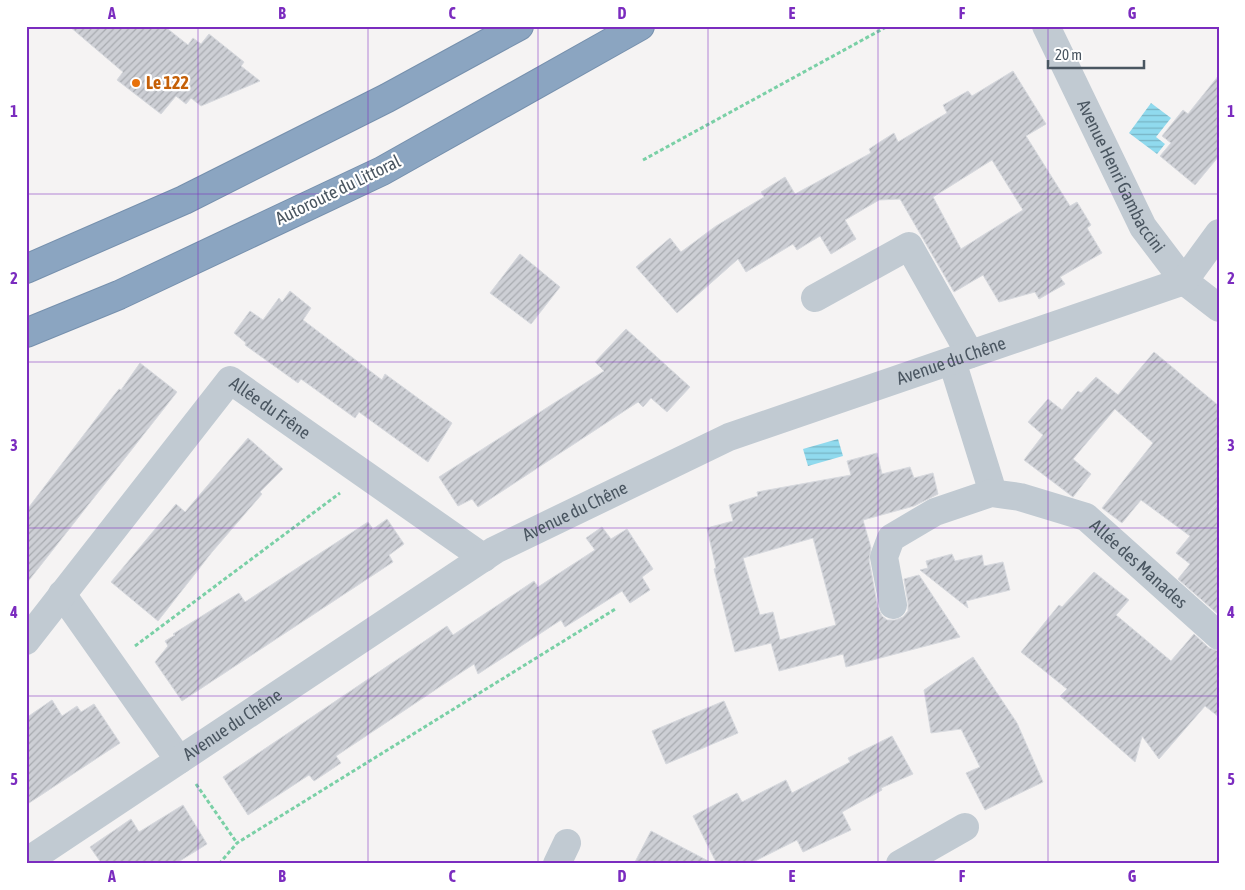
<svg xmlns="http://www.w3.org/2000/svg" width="1245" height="890" viewBox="0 0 1245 890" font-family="'Asap Condensed',sans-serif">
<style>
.water{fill:url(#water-rules)}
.building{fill:url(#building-hatch);stroke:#d7d9de;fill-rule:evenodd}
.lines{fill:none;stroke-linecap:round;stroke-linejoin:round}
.motorway-casing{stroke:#7690ad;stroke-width:30}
.path{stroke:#7ad0a6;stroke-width:3;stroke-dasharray:4 2.5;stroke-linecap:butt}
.minor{stroke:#c1cad2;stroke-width:28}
.motorway{stroke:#8ba5c1;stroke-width:28}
.grid{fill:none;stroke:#7b2cbf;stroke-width:1;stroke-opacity:0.55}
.food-dot{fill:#e8710a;stroke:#fff;stroke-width:2}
.labels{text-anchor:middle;stroke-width:4.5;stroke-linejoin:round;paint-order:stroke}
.food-label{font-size:18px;font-weight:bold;fill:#c56008;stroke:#fff;text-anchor:start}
.street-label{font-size:18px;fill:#4a5661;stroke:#fff}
.neatline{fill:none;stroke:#7b2cbf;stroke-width:2}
.grid-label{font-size:16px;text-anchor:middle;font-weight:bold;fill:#7b2cbf}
</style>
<defs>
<pattern id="water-rules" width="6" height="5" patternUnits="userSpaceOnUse" patternTransform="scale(1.25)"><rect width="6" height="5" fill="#90daee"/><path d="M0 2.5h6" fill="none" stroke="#78b4c4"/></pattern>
<pattern id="building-hatch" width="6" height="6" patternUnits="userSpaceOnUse" patternTransform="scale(1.25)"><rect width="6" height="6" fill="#cdcfd5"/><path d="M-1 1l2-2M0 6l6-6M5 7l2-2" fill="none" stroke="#a8abb0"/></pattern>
</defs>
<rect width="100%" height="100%" fill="#f5f3f3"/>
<!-- water -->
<g class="water">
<path d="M1151,103L1171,118L1156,137L1165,144L1157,154L1129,133Z"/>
<path d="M838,439L843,456L808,466L803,449Z"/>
</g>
<!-- building -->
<g class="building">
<path d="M69,26H164L188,45L193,38L201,44L209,34L244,62L241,66L260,81L201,106L191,98L186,104L176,96L161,114L117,80L123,72Z"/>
<path d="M1013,71L1046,124L1026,136L1070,206L1077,202L1091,225L1087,228L1102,253L1060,277L1065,284L1039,299L1035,292L999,302L983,275L954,292L900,199L879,200L845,220L856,239L831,254L820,236L797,250L793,244L746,272L738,259L677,313L636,267L670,238L681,252L716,226L764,197L761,192L785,177L795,194L871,153L869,149L894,133L898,142L947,113L943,105L968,91L972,96ZM992,160L1023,210L961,249L933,197Z"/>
<path d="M1219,75V156L1195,185L1160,156L1171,143L1162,136L1183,110L1188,114Z"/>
<path d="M520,254L560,287L531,324L490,293Z"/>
<path d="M290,291L311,308L303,320L382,380L385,374L452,423L428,462L359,412L355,418L301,379L298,383L245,345L246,343L234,333L250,311L263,320L279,298L282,302Z"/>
<path d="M626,329L690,387L667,412L651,398L643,407L638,402L478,507L472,499L458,506L439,477L604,371L595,362Z"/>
<path d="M1154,352L1219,406V501L1208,514L1219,501V615L1178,579L1190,564L1176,553L1190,536L1141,500L1122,523L1102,508L1153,443L1115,409L1073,459L1091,474L1073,497L1024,460L1043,435L1028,422L1048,399L1062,410L1078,391L1081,393L1096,377L1118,395Z"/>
<path d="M140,363L177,392L26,584V511L111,399L119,389L121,390Z"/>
<path d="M248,438L283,469L260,492L262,494L212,552L158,621L111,582L176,504L185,512Z"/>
<path d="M877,453L882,474L910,467L914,478L933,473L938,494L914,506L863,520L871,548L869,560L878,608L882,616L887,620H895L903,617L908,611V603L904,579L919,575L960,637L846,667L843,654L779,671L771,643L735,652L714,569L716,568L707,528L733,521L729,505L758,496L757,492L851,475L847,461ZM813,538L836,625L780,640L773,612L760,615L743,558Z"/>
<path d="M387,519L404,544L389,555L393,562L182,701L155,662L168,646L165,641L175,635L173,634L239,593L245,602L368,522L373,529Z"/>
<path d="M602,527L611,539L627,529L653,569L642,577L650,590L630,603L622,591L565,627L561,620L478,674L474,664L336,756L341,763L314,781L309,775L248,815L223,777L447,626L453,635L534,581L538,587L595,550L586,538Z"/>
<path d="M952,554L955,561L982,555L984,566L1003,562L1010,590L966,601L968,608L920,570L928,568L926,561Z"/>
<path d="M1094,572L1129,600L1116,615L1171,661L1194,634L1209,648L1219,651V717L1205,706L1159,759L1142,736L1135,762L1060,696L1067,689L1021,652L1059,605L1062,607Z"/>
<path d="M973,657L1017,723L1043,782L985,810L966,773L980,767L961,729L931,733L924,690Z"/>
<path d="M52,700L62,716L77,706L81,712L94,704L120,743L26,805V718Z"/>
<path d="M724,701L738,733L666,764L652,731Z"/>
<path d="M892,736L913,774L881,788L882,790L842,812L851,830L803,852L797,840L749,864H717L693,816L737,793L742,802L786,780L792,793L850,762L848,758Z"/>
<path d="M183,805L207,844L175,864H102L90,847L131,819L139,832Z"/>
<path d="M651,831L714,864H634Z"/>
</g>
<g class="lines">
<!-- motorway casing -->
<g class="motorway-casing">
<g id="motorway">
<path d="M26,269L184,200L387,98L519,26"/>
<path d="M26,333L119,295L382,171L640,26"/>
</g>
</g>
<!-- path -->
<g class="path">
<path d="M643,160L888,26"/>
<path d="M135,646L340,493"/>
<path d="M196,784L237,843"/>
<path d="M219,864L237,843L617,608"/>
</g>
<!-- minor -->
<g class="minor">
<path id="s1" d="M1046,26L1143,227L1184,281L1219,308"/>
<path d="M815,298L909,246L970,354"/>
<path d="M952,361L990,483L991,493"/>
<path d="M62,594L179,760"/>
<path id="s2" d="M893,605L884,557L891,538L935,512L991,493L1020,497L1086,517L1219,636"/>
<path id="s3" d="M26,641L230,380L484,558"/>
<path id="s4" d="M26,862L495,550L729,437L1184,281L1219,233"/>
<path d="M557,864L567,843"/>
<path d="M900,864L965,827"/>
</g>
<!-- motorway -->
<use href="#motorway" class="motorway"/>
</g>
<!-- grid -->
<path class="grid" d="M198,26V864M368,26V864M538,26V864M708,26V864M878,26V864M1048,26V864M26,194H1219M26,362H1219M26,528H1219M26,696H1219"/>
<!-- markers -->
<circle class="food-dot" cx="136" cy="83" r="5"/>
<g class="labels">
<!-- food labels -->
<g class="food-label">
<text x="146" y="89">Le 122</text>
</g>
<!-- street labels -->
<g class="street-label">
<text dy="6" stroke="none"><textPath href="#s1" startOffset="168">Avenue Henri Gambaccini</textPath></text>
<text transform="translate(338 190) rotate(-26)" y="6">Autoroute du Littoral</text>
<text dy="6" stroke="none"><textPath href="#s4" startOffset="1058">Avenue du Chêne</textPath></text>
<text dy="6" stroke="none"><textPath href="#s3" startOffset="380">Allée du Frêne</textPath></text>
<text dy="6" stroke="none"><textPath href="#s4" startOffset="652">Avenue du Chêne</textPath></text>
<text dy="6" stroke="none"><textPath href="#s2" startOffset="348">Allée des Manades</textPath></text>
<text dy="6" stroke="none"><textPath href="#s4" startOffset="248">Avenue du Chêne</textPath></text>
</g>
</g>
<!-- border -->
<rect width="1245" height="890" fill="none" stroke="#ffffff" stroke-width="55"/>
<!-- scale -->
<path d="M1048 60v8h96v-8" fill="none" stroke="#4a5661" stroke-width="2.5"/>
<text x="1055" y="60" font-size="15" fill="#4a5661" stroke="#ffffff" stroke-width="4" paint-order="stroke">20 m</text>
<rect x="28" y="28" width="1190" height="834" class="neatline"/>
<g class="grid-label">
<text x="112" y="19">A</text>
<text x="282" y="19">B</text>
<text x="452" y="19">C</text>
<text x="622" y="19">D</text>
<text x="792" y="19">E</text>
<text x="962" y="19">F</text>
<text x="1132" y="19">G</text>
<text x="14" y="117">1</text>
<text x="1231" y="117">1</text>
<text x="14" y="284">2</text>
<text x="1231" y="284">2</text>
<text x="14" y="451">3</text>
<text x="1231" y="451">3</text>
<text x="14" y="618">4</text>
<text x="1231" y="618">4</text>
<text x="14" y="785">5</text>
<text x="1231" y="785">5</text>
<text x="112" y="882">A</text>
<text x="282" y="882">B</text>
<text x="452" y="882">C</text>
<text x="622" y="882">D</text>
<text x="792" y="882">E</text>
<text x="962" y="882">F</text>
<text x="1132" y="882">G</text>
</g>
</svg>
